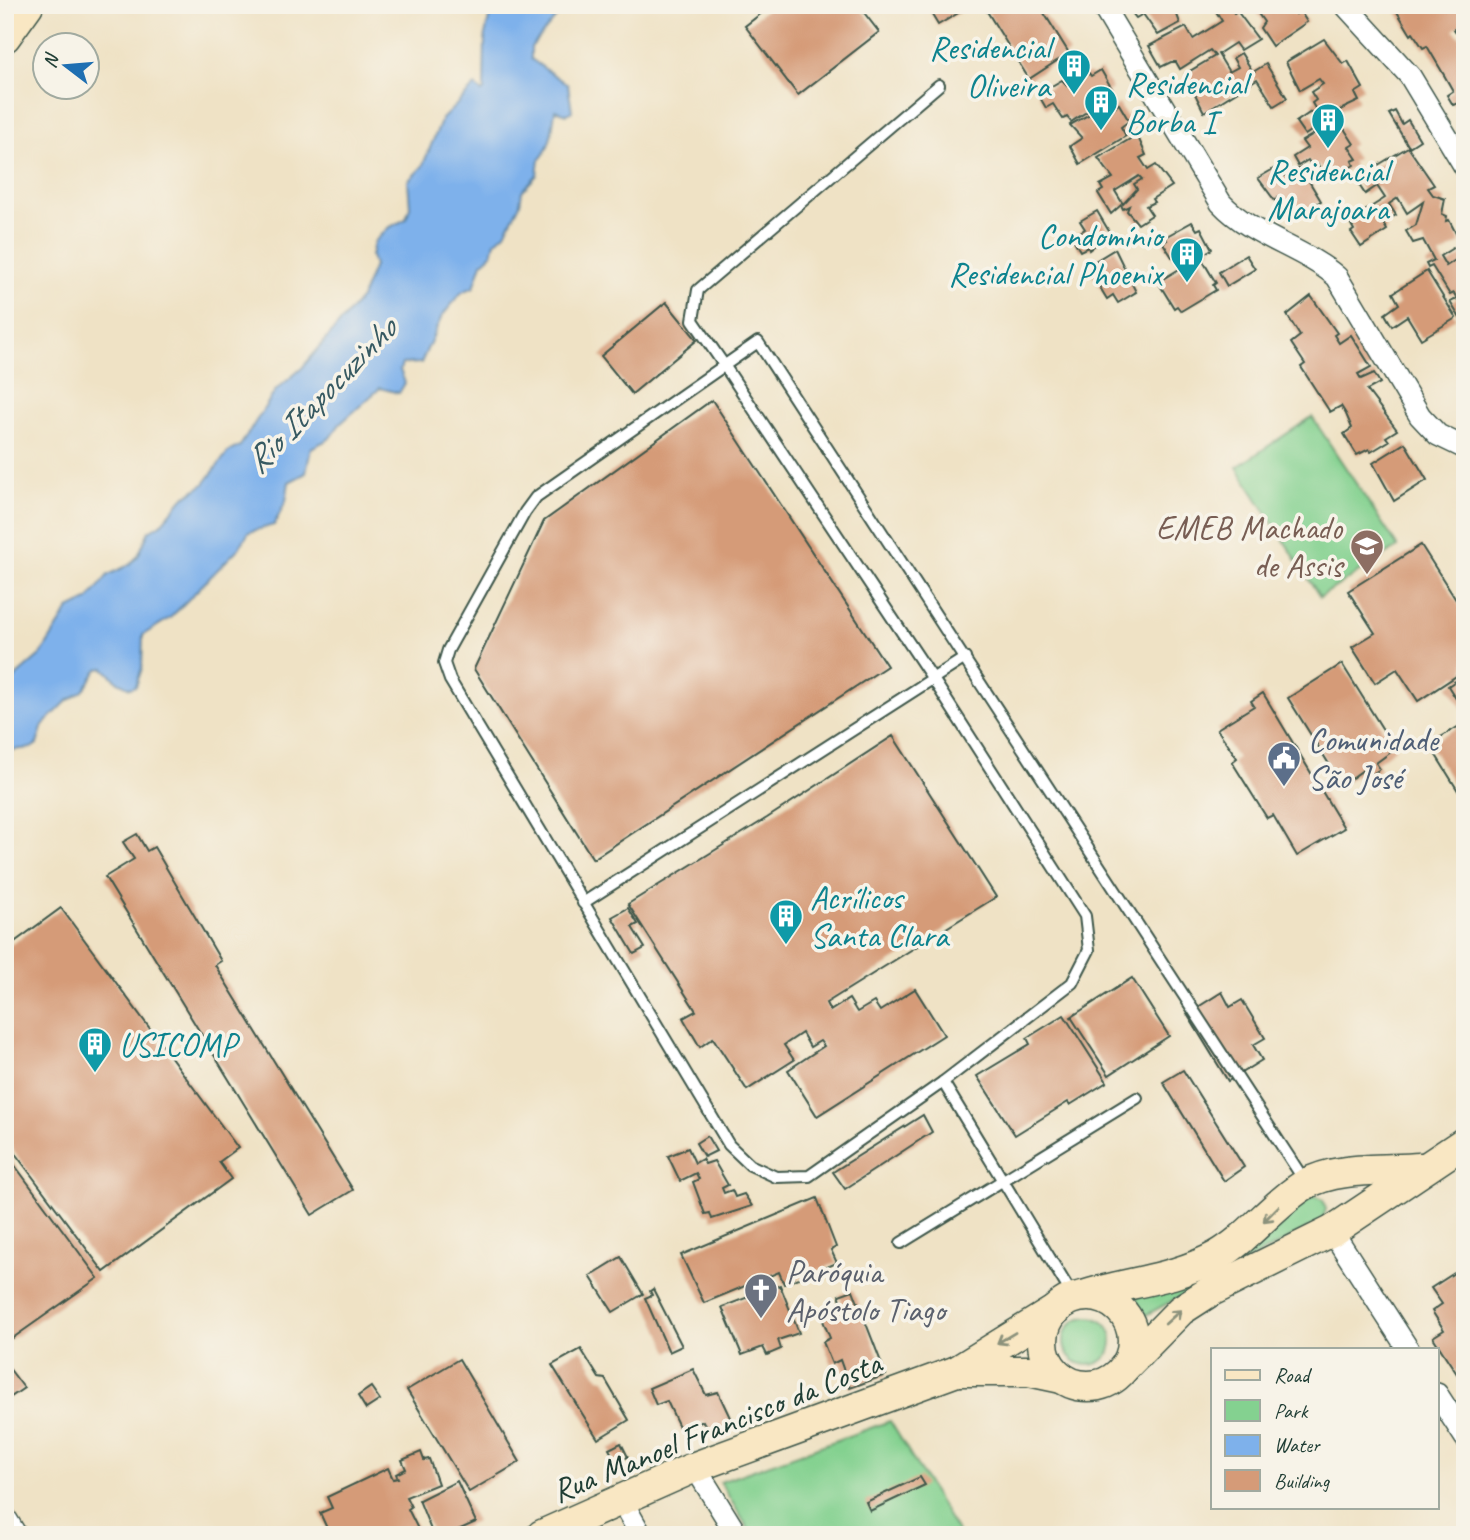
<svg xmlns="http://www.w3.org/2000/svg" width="1470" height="1540" viewBox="0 0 1470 1540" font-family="Caveat,sans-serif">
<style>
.green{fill:#84d190;stroke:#528762;stroke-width:2}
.water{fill:#7eb1eb;stroke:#4e7790;stroke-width:2}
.building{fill:#d59b78;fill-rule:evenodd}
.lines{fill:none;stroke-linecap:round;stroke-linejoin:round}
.lane-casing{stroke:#3e564a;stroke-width:14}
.street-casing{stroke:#3e564a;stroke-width:24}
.secondary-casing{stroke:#3e564a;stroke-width:33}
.lane{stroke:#fff;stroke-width:10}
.street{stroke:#fff;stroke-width:21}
.secondary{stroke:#f9e7c3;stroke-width:30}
.oneway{stroke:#8c927c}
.labels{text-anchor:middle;stroke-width:7;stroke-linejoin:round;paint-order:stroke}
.culture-label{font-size:33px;fill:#0d838f;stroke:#f7f3e8;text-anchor:start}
.education-label{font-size:33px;fill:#785e54;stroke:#f7f3e8;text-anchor:end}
.service-label{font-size:33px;fill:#4e5e75;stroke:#f7f3e8;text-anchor:start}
.worship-label{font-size:33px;fill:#5b616d;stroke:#f7f3e8;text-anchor:start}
.street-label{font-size:33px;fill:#1f3d34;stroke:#f7f3e8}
.water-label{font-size:35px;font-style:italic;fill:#375a62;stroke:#f7f3e8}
</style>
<rect width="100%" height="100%" fill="#f7f3e8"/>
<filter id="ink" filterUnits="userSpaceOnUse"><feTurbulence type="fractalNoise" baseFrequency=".0143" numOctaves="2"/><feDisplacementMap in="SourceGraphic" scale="14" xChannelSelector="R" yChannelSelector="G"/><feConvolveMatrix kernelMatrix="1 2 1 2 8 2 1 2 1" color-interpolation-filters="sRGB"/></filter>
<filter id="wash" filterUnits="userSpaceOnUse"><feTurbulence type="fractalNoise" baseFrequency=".00686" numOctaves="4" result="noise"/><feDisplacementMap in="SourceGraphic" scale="28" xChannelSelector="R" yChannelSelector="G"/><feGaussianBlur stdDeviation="1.57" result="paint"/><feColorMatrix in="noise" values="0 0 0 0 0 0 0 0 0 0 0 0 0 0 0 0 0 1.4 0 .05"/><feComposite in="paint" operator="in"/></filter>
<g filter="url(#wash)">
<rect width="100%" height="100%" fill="#efe2c5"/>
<!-- green -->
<g class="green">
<path d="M1312,417L1398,547L1320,597L1237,467Z"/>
<path d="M1315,1196L1323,1200L1326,1209L1322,1221L1144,1316L1135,1297L1301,1200Z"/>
<circle cx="1088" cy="1341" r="24"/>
<path d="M890,1421L959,1535H752L720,1482Z"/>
</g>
<!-- water -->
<path class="water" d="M492,5H581L561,12L531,47V59L568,85L572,111L567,114L555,110C553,126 551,149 539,160L537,175L522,191L520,204L505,233L495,242L492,254L482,263L474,287L462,292L442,316L421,363L402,364L400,370L405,383L399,393L380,388L340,424L329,439L311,448L306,473L289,482L286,501L274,525L249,532L239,548L170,618L143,635L142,668L136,686L130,688L118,682L104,668L98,669L83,691L66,702L43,725L37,744L31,748L12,750L5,759V694L17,675L41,654L69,609L88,600L108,575L129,565L138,556L149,531L162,523L183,498L204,484L228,452L240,446L276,390L302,368L361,298L374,266L371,256L374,242L388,228L406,219L410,207L408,181L422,167L442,119L475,86L482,92L484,90L485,35Z"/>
<g id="blocks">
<!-- building -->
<g class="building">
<path d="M772,5H858L879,32L798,95L745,26Z"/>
<path d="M926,5H972L938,25Z"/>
<path d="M983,5H1039L1069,53L1029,79Z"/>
<path d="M1135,5H1185L1176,12L1180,23L1158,35L1143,14L1136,18L1129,9Z"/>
<path d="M1212,5H1229L1234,13L1237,11L1258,39L1240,50L1235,43L1218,54L1229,72L1238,67L1233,58L1241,53L1253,72L1266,64L1287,98L1274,106L1257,79L1204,112L1185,74L1215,56L1210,50L1180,69L1176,62H1171L1161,67L1149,46L1186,27L1193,39L1222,21Z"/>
<path d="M1252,5H1290L1296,14L1300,11L1307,22L1272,46L1260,28L1264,22Z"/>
<path d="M1393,5H1443L1445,9L1457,5L1465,19V23L1454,29L1459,37L1463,35L1465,39V101L1453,105L1447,95L1453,91L1444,75L1427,46L1423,48L1413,33L1411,35Z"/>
<path d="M1324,39L1343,64L1348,61L1363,88L1355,93L1359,101L1321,119L1312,103L1316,100L1311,92L1323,84L1319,79L1300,90L1286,62Z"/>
<path d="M1101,70L1112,89L1107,92L1110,97L1105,101L1110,110L1119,104L1129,121L1121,127L1126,136L1080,164L1070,146L1082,138L1070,125L1090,114L1088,111L1071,122L1067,117L1063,119L1053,104L1046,108L1038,94L1062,80L1067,86L1089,73L1091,76Z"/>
<path d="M1395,111L1402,124L1408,120L1420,140L1409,147L1389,114Z"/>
<path d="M1311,112L1320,125L1305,135L1296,122Z"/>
<path d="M1334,122L1339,129L1343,127L1354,144L1349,147L1357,159L1352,161L1354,165L1333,178L1331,175L1326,178L1318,165L1313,168L1308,160L1298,166L1293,157L1307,148L1302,141Z"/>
<path d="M1137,135L1146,155L1140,158L1148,170L1156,165L1172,186L1152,199L1154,202L1146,206L1152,215L1138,224L1127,211L1129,206L1123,209L1121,205L1111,214L1098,193L1103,190L1100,185L1113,178L1098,158ZM1139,176L1142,179L1134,184L1137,189L1123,204L1115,191Z"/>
<path d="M1408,147L1434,185L1428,188L1433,195L1445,199L1442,214L1447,216L1446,221L1449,220L1461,243L1440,256L1446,266L1465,254V326L1450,302L1457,299L1454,293L1450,295L1432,266L1428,268L1426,264L1434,260L1423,240L1413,243L1406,231L1416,225L1423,202L1407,213L1398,198L1389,204L1396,215L1383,223L1387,230L1361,247L1351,232L1354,230L1349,221L1385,198L1377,186L1365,194L1355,179Z"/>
<path d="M1277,167L1283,176L1301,168L1321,201L1295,217L1289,208L1285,210L1278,198L1275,201L1258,178Z"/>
<path d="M1097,211L1110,233L1089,250L1088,247L1080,251L1072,237L1085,229L1080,221Z"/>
<path d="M1192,222L1197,230L1201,228L1212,249L1200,256L1216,283L1213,285L1216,290L1181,311L1177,306L1174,308L1158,282L1194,260L1188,251L1172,257L1163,243L1167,240L1165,237Z"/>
<path d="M1115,249L1136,292L1118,303L1113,295L1107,299L1087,266Z"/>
<path d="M1246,255L1255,269L1227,286L1219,272Z"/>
<path d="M1427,271L1456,318L1421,339L1407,316L1392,326L1385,314L1399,304L1393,293Z"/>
<path d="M1311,296L1337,333L1334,335L1339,343L1351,335L1371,367L1358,374L1361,379L1374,373L1380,383L1367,390L1397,430L1386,437L1389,441L1371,452L1369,449L1357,455L1344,434L1352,428L1346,414L1341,406L1330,412L1301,367L1305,364L1291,343L1300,336L1287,315Z"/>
<path d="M666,302L697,340L632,394L601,356Z"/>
<path d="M712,400L887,666L593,859L474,669L544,521Z"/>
<path d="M1405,443L1427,480L1394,501L1373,463Z"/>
<path d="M1421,545L1465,614V713L1448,686L1460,678L1458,675L1418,701L1397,669L1375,683L1352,647L1375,633L1348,591Z"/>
<path d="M1342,664L1395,749L1376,763L1380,769L1368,777L1363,770L1342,785L1288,698Z"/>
<path d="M1263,693L1344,828L1297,856L1273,815L1267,818L1232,762L1237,758L1217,729L1254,706L1251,701Z"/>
<path d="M1461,725L1465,731V802L1429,744Z"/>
<path d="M893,736L996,897L826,1003L830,1011L849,999L857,1012L874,1002L880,1011L915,989L944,1035L817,1116L788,1070L824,1046L820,1041L810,1047L802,1033L784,1045L794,1060L747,1090L713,1038L700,1047L683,1018L696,1011L628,904L767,818Z"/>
<path d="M137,834L147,851L154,847L221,961L215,965L353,1190L312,1215L105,877L134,859L123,842Z"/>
<path d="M61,908L238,1148L219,1162L231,1179L104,1272L5,1140V949Z"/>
<path d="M628,908L638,924L632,927L645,948L634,954L612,917Z"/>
<path d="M1132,978L1169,1036L1109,1075L1071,1017Z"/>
<path d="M1222,992L1230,1007L1242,1000L1265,1038L1253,1045L1262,1060L1228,1081L1187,1014Z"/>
<path d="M1064,1015L1107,1082L1070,1105L1068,1102L1015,1135L977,1076L1030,1044L1027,1038Z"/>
<path d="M1183,1070L1244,1167L1224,1181L1163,1082Z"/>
<path d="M923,1115L932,1132L845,1189L833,1172Z"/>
<path d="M707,1136L716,1151L704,1157L696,1143Z"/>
<path d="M688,1148L695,1163L702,1159L705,1164L714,1161L728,1185L722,1188L724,1193L732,1190L735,1197L744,1194L752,1206L712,1219L710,1213L705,1214L693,1182L699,1179L696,1173L680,1181L668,1156Z"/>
<path d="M5,1152L98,1278L10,1340L5,1334Z"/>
<path d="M817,1198L836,1247L831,1250L837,1263L784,1284L779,1272L704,1303L681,1255Z"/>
<path d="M621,1257L643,1294L613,1312L590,1276Z"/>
<path d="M1465,1266V1369L1457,1374L1433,1337L1444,1330L1432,1311L1442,1304L1431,1288Z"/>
<path d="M780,1285L799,1333L778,1340L781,1349L767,1355L763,1347L742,1355L722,1307Z"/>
<path d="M653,1289L682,1346L669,1352L645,1298L652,1295L650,1291Z"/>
<path d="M853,1290L886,1375L850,1388L840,1360L832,1364L823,1342L830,1338L822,1318L845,1309L839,1295Z"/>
<path d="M581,1349L599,1378L605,1379L629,1420L598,1439L552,1365Z"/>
<path d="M459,1359L520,1462L469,1492L407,1390Z"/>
<path d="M5,1363L24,1388L5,1401Z"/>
<path d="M693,1369L706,1395L718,1392L733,1424L709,1434L703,1421L681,1431L667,1401L656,1405L649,1388Z"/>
<path d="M371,1387L380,1400L366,1409L358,1396Z"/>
<path d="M621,1443L628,1457L616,1462L609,1449Z"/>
<path d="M421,1452L424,1460L429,1459L438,1484L406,1497L411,1507L408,1509L421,1535H368L366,1531L358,1535H330L320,1513L332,1508L327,1497L388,1468L393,1479L398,1478L396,1474L406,1469L402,1460Z"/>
<path d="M920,1477L925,1485L870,1511L866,1502Z"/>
<path d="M457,1481L476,1522L447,1535H433L419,1500Z"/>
</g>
</g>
</g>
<g filter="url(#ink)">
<use href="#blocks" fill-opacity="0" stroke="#3e564a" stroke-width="2"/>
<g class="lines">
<!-- lane casing -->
<g class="lane-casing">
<g id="lane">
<path d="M939,85L698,290L693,320L724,365L933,679L1085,916L1089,950L1072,983L943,1082L809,1176L776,1177L750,1165L729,1145L450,680L444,663L448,650L525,512L536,497L758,342L1306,1183"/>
<path d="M583,903L965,658"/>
<path d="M943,1082L1074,1298"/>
<path d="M901,1243L1137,1098"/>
</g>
</g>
<!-- street casing -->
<g class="street-casing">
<g id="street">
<path d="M1102,5L1221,203C1253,237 1302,247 1337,277L1420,416L1438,435L1465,448"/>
<path d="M1345,5L1410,76L1465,167"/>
<path d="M1332,1231L1408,1349"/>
<path d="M1437,1394L1465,1437"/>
<path d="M695,1467L737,1535"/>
<path d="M620,1498L641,1535"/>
<path d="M5,1517L16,1535"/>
</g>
</g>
<!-- secondary casing -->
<g class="secondary-casing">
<g id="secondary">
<path d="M5,37L28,5"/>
<circle cx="1088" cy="1341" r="45"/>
<path d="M1083,1296C1127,1282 1176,1279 1217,1256C1250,1237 1272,1205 1304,1185C1336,1166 1385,1171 1420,1168"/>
<path d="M1126,1366L1181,1310L1209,1292L1332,1231L1465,1142"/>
<path d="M957,1371H1029L1062,1378"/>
<path d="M542,1535L695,1467L957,1371L1057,1309"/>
</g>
</g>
<!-- lane -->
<use href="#lane" class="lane"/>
<!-- street -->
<use href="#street" class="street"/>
<!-- secondary -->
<use href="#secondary" class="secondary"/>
</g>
<!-- one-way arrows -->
<defs><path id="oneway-shaft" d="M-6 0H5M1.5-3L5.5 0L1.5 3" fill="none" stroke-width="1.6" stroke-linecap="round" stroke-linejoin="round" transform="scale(1.75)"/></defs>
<g class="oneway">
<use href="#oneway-shaft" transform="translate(1271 1214) rotate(135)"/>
<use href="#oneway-shaft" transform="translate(1173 1317) rotate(-42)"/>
<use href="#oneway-shaft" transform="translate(1006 1338) rotate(149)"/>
</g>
</g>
<!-- icons -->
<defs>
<g id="building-pin" transform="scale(1.75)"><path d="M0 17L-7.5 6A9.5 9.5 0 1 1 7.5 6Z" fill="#0f9aa8" stroke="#f7f3e8"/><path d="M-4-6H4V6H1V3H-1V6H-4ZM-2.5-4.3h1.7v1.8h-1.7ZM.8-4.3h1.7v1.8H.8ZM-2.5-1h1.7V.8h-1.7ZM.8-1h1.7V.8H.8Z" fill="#fff"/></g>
<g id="school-pin" transform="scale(1.75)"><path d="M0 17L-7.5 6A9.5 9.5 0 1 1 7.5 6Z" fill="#8d6e63" stroke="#f7f3e8"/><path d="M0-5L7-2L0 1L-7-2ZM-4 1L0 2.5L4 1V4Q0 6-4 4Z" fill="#fff"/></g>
<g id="civic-pin" transform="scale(1.75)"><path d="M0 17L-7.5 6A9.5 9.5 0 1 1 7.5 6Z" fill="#5c6f8a" stroke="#f7f3e8"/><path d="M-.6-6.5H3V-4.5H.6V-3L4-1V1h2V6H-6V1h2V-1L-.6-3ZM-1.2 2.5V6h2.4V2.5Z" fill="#fff"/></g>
<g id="church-pin" transform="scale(1.75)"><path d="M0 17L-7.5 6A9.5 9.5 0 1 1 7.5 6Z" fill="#6b7280" stroke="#f7f3e8"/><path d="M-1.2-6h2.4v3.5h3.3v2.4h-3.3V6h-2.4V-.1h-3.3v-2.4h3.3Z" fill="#fff"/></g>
</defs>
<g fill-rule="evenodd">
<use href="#building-pin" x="1074" y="66"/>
<use href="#building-pin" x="1101" y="102"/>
<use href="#building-pin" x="1328" y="120"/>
<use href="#building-pin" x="1187" y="254"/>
<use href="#school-pin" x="1367" y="546"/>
<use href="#civic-pin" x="1284" y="758"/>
<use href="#building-pin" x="786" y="916"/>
<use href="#building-pin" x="95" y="1044"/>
<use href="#church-pin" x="761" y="1290"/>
</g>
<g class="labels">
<!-- culture labels -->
<g class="culture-label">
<text x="1050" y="59" text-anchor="end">Residencial<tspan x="1050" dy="38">Oliveira</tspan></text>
<text x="1126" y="95">Residencial<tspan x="1126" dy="38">Borba I</tspan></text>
<text x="1328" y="182" text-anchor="middle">Residencial<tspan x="1328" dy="38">Marajoara</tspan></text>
<text x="1162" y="247" text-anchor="end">Condomínio<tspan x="1162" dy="38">Residencial Phoenix</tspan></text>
<text x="810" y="909">Acrílicos<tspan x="810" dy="38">Santa Clara</tspan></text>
<text x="119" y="1056">USICOMP</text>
</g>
<!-- education labels -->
<g class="education-label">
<text x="1342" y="539">EMEB Machado<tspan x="1342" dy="38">de Assis</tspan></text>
</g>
<!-- service labels -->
<g class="service-label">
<text x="1308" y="751">Comunidade<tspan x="1308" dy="38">São José</tspan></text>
</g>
<!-- worship labels -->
<g class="worship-label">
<text x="786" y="1283">Paróquia<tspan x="786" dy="38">Apóstolo Tiago</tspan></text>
</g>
<!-- street labels -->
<g class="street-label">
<text transform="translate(716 1426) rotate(-22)" y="12">Rua Manoel Francisco da Costa</text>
</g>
<!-- water labels -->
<g class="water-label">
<text transform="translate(320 395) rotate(-46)" y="12">Rio Itapocuzinho</text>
</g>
</g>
<!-- margin -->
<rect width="1470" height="1540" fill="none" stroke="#f7f3e8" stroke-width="28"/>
<!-- legend -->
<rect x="1211" y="1348" width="228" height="161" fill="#f7f3e8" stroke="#a1aaa0" stroke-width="2"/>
<rect x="1225" y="1370" width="35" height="10" fill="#f9e7c3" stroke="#a1aaa0" stroke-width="2"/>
<text x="1274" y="1382" font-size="21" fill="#1f3d34">Road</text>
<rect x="1225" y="1400" width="35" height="21" fill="#84d190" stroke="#a1aaa0" stroke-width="2"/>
<text x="1274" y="1418" font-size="21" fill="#1f3d34">Park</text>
<rect x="1225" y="1435" width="35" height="21" fill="#7eb1eb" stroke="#a1aaa0" stroke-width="2"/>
<text x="1274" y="1452" font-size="21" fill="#1f3d34">Water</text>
<rect x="1225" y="1470" width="35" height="21" fill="#d59b78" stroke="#a1aaa0" stroke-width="2"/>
<text x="1274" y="1488" font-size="21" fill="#1f3d34">Building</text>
<!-- north arrow -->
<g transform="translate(66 66) rotate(286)"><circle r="33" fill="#f7f3e8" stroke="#a1aaa0" stroke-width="2"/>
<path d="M0-5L12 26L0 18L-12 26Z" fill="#1f6fb2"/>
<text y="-10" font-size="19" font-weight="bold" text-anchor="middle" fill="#1f3d34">N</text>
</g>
</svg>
